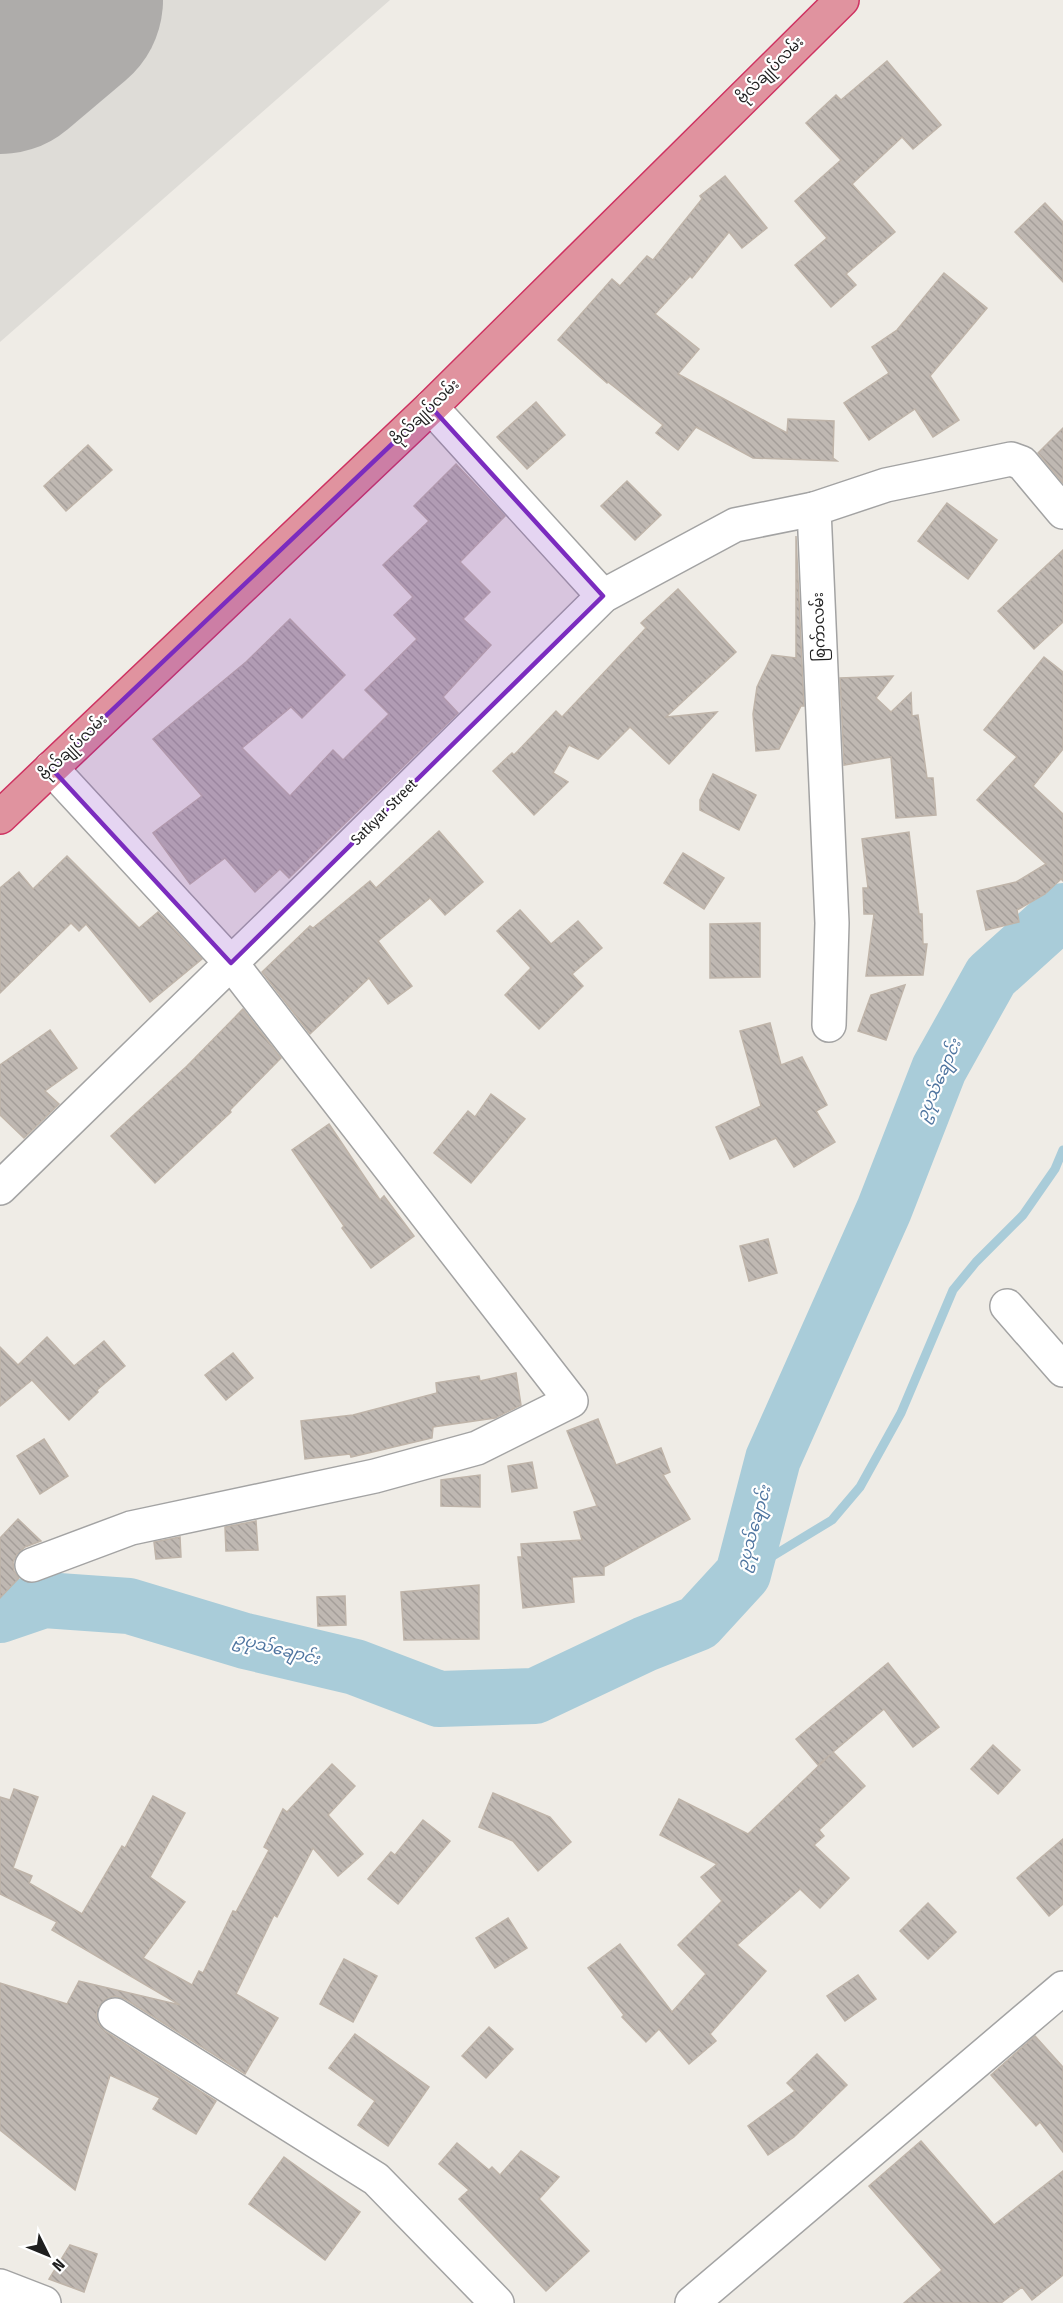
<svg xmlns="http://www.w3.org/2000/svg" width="1063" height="2303" viewBox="0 0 1063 2303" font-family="'Fira Sans Condensed','Noto Sans Myanmar',sans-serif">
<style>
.airport{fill:#dedcd7}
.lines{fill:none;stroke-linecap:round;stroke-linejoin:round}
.stream{stroke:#a9ccd9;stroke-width:9}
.river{stroke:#a9ccd9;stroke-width:56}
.runway{stroke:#aeacaa;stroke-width:210}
.building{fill:url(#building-back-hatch);stroke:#bfb4a9;stroke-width:1.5}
.street-casing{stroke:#a3a3a3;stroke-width:36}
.highway-casing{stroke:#ce3261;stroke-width:36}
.street{stroke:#fff;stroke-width:33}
.highway{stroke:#e0939f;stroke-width:33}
.marked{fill:#7b2cbf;fill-opacity:0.2;stroke:#7b2cbf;stroke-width:4.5;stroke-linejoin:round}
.labels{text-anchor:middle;stroke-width:4.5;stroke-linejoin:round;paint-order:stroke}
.street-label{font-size:15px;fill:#1f1f1f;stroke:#fff}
.water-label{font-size:16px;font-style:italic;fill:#4f75a0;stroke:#fff}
</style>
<defs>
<pattern id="building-back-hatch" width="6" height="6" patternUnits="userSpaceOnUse" patternTransform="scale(1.5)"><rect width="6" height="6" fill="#bfb8b2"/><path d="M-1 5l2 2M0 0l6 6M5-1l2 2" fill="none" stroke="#a49e99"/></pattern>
</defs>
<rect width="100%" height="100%" fill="#efece6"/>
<!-- airport -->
<path class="airport" d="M0,0H390L0,342Z"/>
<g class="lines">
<!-- stream -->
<path class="stream" d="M743,1574L832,1520L860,1487L901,1413L953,1290L976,1262L1023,1215L1055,1169L1063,1150"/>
<!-- river -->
<path class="river" d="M0,1615L44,1600L129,1606L245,1641L355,1667L439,1699L535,1696L645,1644L698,1623L743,1574L773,1459L884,1210L939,1069L991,976L1063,911"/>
<!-- runway -->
<path class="runway" d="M0,49L58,0"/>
</g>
<!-- building -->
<g class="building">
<path d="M887,61L941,125L913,149L902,137L852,184L895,232L846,274L856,285L831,307L795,265L827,238L795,201L841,160L806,123L836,95L841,100Z"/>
<path d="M725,176L767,228L742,248L729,232L692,278L690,276L655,314L699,349L678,374L787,433L788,419L834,421L833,458L837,461L753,458L696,427L678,450L656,433L663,425L608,382L607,383L558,340L612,279L620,286L647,256L653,260L702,199L700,196Z"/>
<path d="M1045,203L1063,222V282L1015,232Z"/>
<path d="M944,273L987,308L930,376L959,420L933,437L915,409L869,440L844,403L889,373L872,347L897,330Z"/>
<path d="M536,402L565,435L527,469L497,437Z"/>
<path d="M1063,428V483L1038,453Z"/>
<path d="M88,445L112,470L66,511L44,486Z"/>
<path d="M456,464L505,516L460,562L490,592L463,619L491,645L443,697L458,713L289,878L280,869L255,892L225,858L190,884L153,833L202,796L153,739L246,662L290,619L345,675L302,718L291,707L242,748L290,796L333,750L343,760L389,714L365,690L417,639L394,615L413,597L383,565L429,521L414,506Z"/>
<path d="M627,481L661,515L635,540L601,506Z"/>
<path d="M947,503L997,540L968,579L918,541Z"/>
<path d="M796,536L804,706H801L779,749L756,751L753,714L757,687L772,655L796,658Z"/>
<path d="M1063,550V622L1034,649L998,611Z"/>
<path d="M678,589L736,652L666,717L717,712L669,764L630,727L598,759L569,745L553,773L568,782L534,815L493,771L512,753L514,755L556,711L562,717L646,628L641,623Z"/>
<path d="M1044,657L1063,672V749L1033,786L1063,814V881L1061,879L1045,894L1017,910L1019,922L986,930L977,891L1016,882L1046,864L977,800L1017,757L984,730Z"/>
<path d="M893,676L876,698L891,712L911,693L912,716L918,715L927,778H933L936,815L896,818L891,757L844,765L840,678Z"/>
<path d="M713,774L756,795L739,830L700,810V800Z"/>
<path d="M439,831L483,882L445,915L430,898L378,941L412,986L388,1004L369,978L310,1034L262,972L310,926L313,928L370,881L376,888Z"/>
<path d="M909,832L919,914H922L923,944H927L923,975L866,976L874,914H864L863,888H868L862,839Z"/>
<path d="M683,853L724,878L704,909L664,883Z"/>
<path d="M67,856L139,928L158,912L202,959L150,1002L86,924L79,931L71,923L0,993V888L19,872L33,889Z"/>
<path d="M520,910L551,944L578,921L602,948L572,974L583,986L539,1029L505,995L531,968L497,931Z"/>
<path d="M760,923V977L710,978V924Z"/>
<path d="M905,985L886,1040L858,1031L871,995Z"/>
<path d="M243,1009L281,1058L230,1110L231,1112L155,1183L111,1136L187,1066Z"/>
<path d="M770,1023L781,1065L802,1057L827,1105L816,1111L835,1142L794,1167L776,1138L730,1159L716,1127L761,1106L740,1031Z"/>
<path d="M50,1030L77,1068L45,1091L59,1104L24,1138L0,1115V1065Z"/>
<path d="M491,1094L525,1119L471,1183L434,1153L468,1111L475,1117Z"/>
<path d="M329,1124L380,1200L384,1196L414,1236L371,1268L342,1228L344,1226L292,1150Z"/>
<path d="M768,1239L777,1273L749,1281L740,1246Z"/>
<path d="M47,1337L74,1366L104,1341L125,1366L97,1390L98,1392L69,1420L32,1380L0,1406V1347L18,1365Z"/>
<path d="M233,1353L253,1378L226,1400L205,1375Z"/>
<path d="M516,1373L521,1405L495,1418L433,1427L432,1438L351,1457L350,1454L305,1459L301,1421L353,1415L437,1393L436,1383L479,1376L480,1381Z"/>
<path d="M598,1419L616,1465L661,1448L670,1472L663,1475L690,1519L604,1567V1575L572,1577L574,1602L523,1608L518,1557H522L521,1544L582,1540L574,1512L597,1506L567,1431Z"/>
<path d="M44,1439L68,1476L40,1494L17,1456Z"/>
<path d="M532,1462L537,1488L512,1492L508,1466Z"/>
<path d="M480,1475V1507L441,1506V1480Z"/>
<path d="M18,1519L41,1541L25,1547L17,1554L13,1562L14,1571L19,1578L0,1598V1538Z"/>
<path d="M256,1521L258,1550L226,1551L225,1527Z"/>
<path d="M180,1537L181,1557L156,1559L154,1542Z"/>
<path d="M479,1585V1639L404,1640L401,1592Z"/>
<path d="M345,1596L346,1625L318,1626L317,1597Z"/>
<path d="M888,1663L939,1727L913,1747L884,1709L833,1752L865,1786L819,1830L824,1836L814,1845L849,1878L820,1908L800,1889L737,1945L766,1971L710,2034L716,2041L689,2064L659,2029L646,2042L622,2017L624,2015L588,1968L620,1944L672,2012L706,1974L678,1945L722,1901L701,1877L717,1864L660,1835L679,1799L748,1834L831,1754L818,1765L796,1739Z"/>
<path d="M993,1745L1020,1770L998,1794L971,1769Z"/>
<path d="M332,1764L355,1786L328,1815L363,1854L338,1876L313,1848L277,1917L274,1915L236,1994L278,2018L245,2074L125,1999L115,1996L106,1999L99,2006L96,2015L98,2023L105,2031L216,2101L196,2134L153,2109L160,2098L110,2075L75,2190L0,2130V1983L67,2004L79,1981L180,2005L52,1930L57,1922L0,1894V1797L10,1800L14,1789L38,1797L13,1868L32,1876L29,1883L82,1914L122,1846L125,1848L153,1796L185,1813L150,1877L185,1902L143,1958L192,1985L199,1971L203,1973L233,1911L236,1912L269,1850L264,1847L283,1809L287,1812Z"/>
<path d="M493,1793L550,1817L571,1842L538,1871L513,1841L479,1827Z"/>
<path d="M423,1820L450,1841L398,1904L368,1879L391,1852L395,1855Z"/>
<path d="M1063,1839V1904L1049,1916L1017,1878Z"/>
<path d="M928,1903L956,1932L928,1959L900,1931Z"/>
<path d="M508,1918L527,1948L495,1968L476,1938Z"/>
<path d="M344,1959L377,1976L353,2022L320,2004Z"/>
<path d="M858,1975L876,1999L845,2021L827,1996Z"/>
<path d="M489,2027L513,2049L486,2078L462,2056Z"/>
<path d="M355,2034L429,2087L388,2146L358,2125L375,2101L329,2068Z"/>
<path d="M1035,2036L1063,2067V2152L1040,2122L1036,2126L991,2075Z"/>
<path d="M817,2054L847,2085L794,2137L768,2155L748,2126L795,2091L787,2083Z"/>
<path d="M921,2141L994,2225L1063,2171V2275L1032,2300L1022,2287L1001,2303H904L942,2270L869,2186Z"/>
<path d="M457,2143L489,2170L492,2167L500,2175L521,2151L559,2177L539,2199L589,2251L546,2291L459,2199L469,2190L439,2164Z"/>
<path d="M284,2157L360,2212L325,2260L249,2204Z"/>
<path d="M70,2245L97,2254L84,2292L49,2279Z"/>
</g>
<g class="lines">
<!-- street casing -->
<g class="street-casing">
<g id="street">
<path d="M431,407L603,596"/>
<path d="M829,1025L832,923L814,509L886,485L1011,459L1022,463L1063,512"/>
<path d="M0,1188L312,884L603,596L735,525L814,509"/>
<path d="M1007,1306L1063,1370"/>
<path d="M32,1565L131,1528L375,1476L477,1448L571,1401L231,963L51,768"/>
<path d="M115,2015L376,2179L497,2303"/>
<path d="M0,2286L44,2303"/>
<path d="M692,2303L1063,1988"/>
</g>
</g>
<!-- highway casing -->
<g class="highway-casing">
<path id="highway" d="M0,817L431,407L842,0"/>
</g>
<!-- street -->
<use href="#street" class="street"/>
<!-- highway -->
<use href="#highway" class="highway"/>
</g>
<!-- marked area -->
<path class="marked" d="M431,407L603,596L231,963L51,768Z"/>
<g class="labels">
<!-- street labels -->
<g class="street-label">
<text transform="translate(770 70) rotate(-45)" y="5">ဗိုလ်ချုပ်လမ်း</text>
<text transform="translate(425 412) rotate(-44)" y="5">ဗိုလ်ချုပ်လမ်း</text>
<text transform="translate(819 627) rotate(-92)" y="5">စြက်ာလမ်း</text>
<text transform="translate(73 747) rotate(-44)" y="5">ဗိုလ်ချုပ်လမ်း</text>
<text transform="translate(384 812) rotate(-45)" y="5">Satkyar Street</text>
</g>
<!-- water labels -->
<g class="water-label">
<text transform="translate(938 1080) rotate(-66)" y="6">ဥပုသ်ချောင်း</text>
<text transform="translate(753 1528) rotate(-74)" y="6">ဥပုသ်ချောင်း</text>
<text transform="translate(277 1648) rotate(14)" y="6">ဥပုသ်ချောင်း</text>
</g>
</g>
<!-- north arrow -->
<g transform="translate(48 2255) rotate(133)" stroke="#ffffff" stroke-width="4.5" paint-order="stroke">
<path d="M0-4.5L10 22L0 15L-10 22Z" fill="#1f1f1f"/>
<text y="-9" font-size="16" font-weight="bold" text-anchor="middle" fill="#1f1f1f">N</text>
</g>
</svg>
